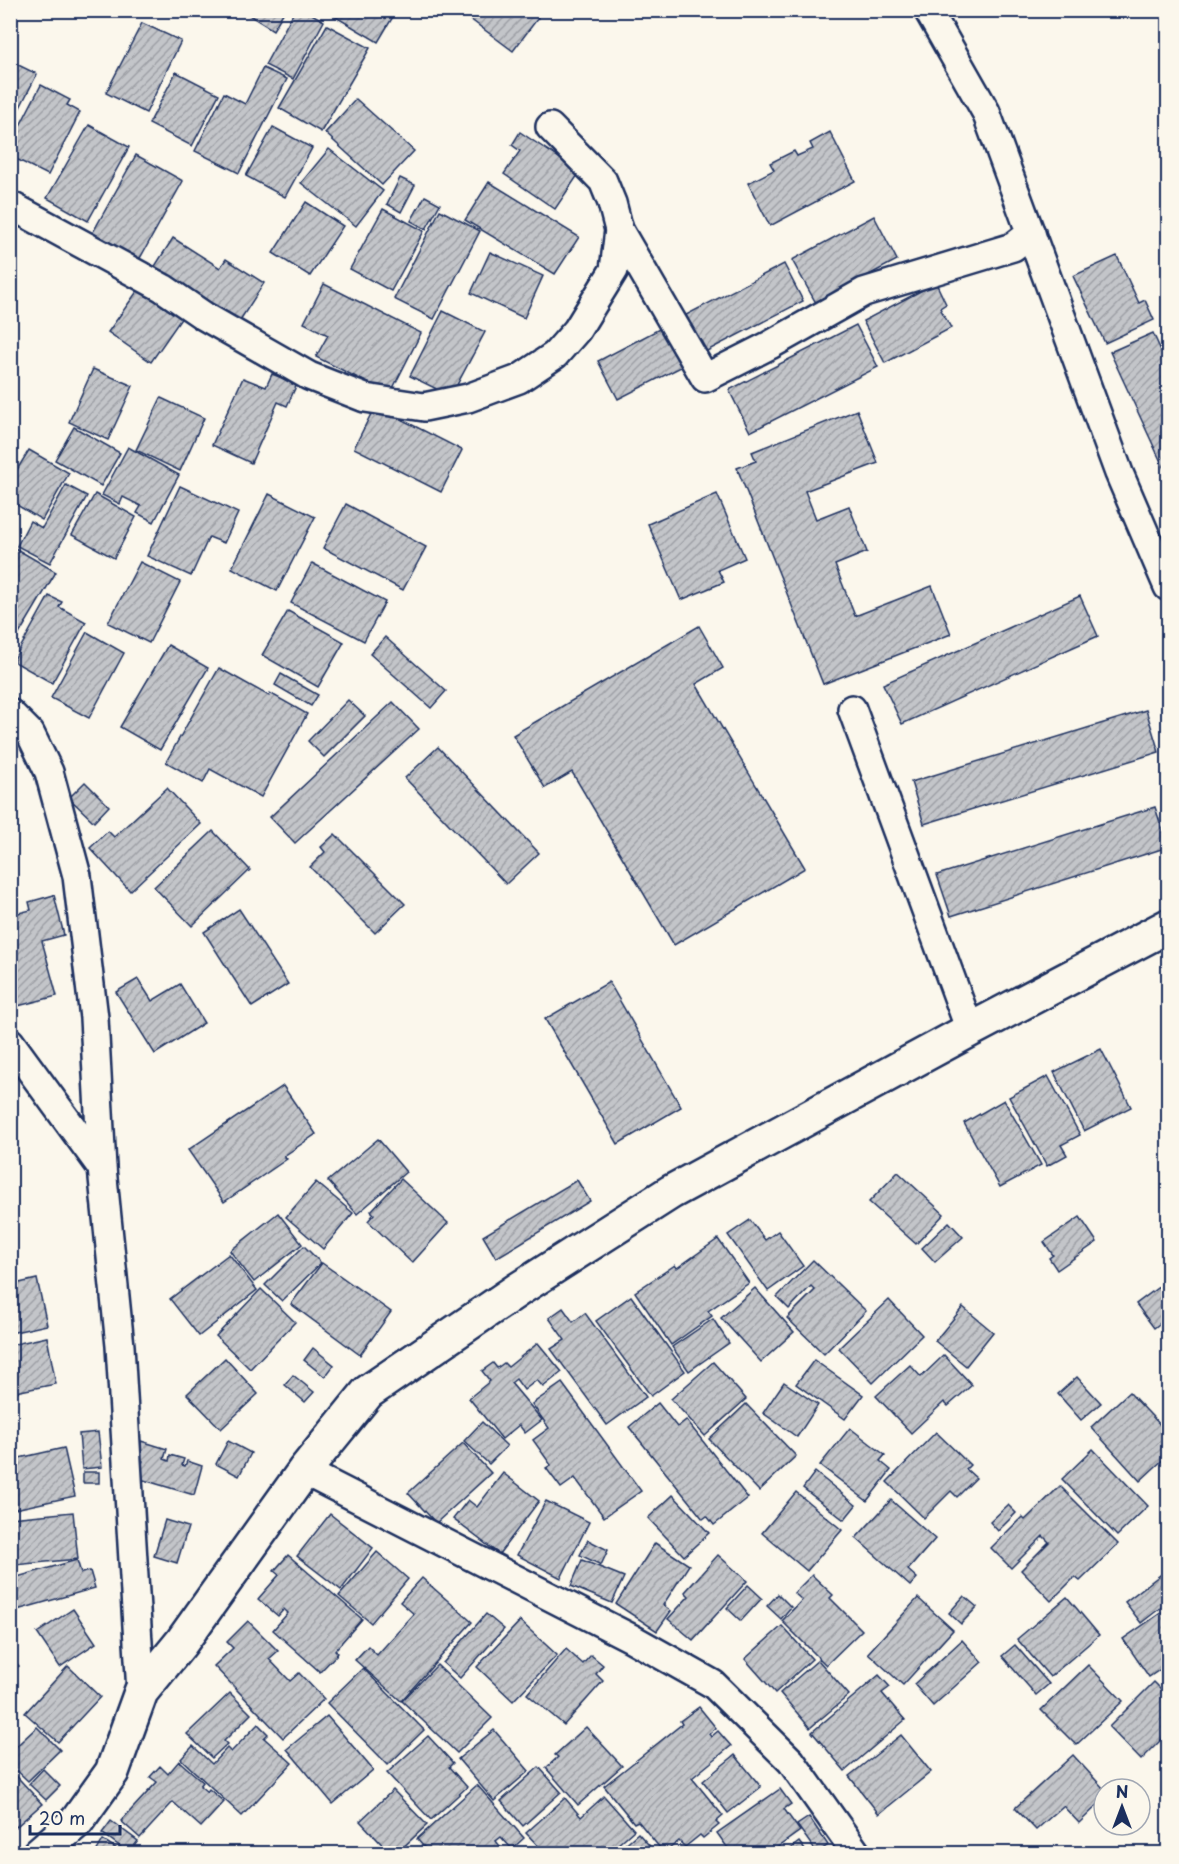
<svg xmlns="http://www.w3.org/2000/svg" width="1179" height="1864" viewBox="0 0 1179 1864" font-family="'Playpen Sans',sans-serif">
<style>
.building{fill:url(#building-hatch);stroke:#1b2f5e;stroke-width:1.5}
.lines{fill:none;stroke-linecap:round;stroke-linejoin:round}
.minor-casing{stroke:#1b2f5e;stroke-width:32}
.secondary-casing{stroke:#1b2f5e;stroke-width:38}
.minor{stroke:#fbf7ec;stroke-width:27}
.secondary{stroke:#fbf7ec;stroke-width:33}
</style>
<defs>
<pattern id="building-hatch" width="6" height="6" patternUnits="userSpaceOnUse" patternTransform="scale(1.5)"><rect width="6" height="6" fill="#c3c5c9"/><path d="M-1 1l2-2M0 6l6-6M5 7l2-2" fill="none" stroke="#9ea0a6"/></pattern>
</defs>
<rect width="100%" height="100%" fill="#fbf7ec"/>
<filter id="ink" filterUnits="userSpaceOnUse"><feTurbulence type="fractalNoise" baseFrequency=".0167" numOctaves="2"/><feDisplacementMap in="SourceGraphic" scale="12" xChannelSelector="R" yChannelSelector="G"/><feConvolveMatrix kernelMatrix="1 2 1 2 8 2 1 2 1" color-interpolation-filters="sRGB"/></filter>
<g filter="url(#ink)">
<!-- building -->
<g class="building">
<path d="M241,10H285L273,30Z"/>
<path d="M295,10H305L324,21L293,79L265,65Z"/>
<path d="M324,10H397L378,42Z"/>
<path d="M458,10H528L538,18L513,51Z"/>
<path d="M142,23L181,41L146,113L106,93Z"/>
<path d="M327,25L370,48L321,132L279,108Z"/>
<path d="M10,61L37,74L10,127Z"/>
<path d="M263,68L287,79L239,173L195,151L224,93L245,104Z"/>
<path d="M176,72L219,94L192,146L149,124Z"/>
<path d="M41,85L70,100L67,105L80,112L48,175L10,156V145Z"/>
<path d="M356,99L414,151L382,185L325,133Z"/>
<path d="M89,125L129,147L88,221L47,198Z"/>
<path d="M273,127L312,148L285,197L246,176Z"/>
<path d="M520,132L580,172L555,209L504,174L520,151L512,145Z"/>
<path d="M830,132L855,181L770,226L748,183L774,170L770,163L794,151L797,156L813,149L810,143Z"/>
<path d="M329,149L383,191L356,226L301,183Z"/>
<path d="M136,155L183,181L139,260L92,234Z"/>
<path d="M400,178L415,185L401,212L387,204Z"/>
<path d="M489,182L579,237L555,274L465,220Z"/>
<path d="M425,196L440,204L426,229L411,221Z"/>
<path d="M306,202L343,226L310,276L273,253Z"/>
<path d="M383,209L424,231L391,291L350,269Z"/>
<path d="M440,210L480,231L434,319L394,299Z"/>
<path d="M874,216L897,260L816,303L792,260Z"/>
<path d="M173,238L220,268L226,259L264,283L235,328L150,274Z"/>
<path d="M490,252L543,276L524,318L471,293Z"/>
<path d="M1117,256L1139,303L1145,300L1154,320L1105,343L1073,276Z"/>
<path d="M784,264L803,301L705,352L686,315Z"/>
<path d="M143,283L185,313L151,362L108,332Z"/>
<path d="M936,283L946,304L940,308L951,328L885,363L863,321Z"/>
<path d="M324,284L421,333L390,394L316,357L328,335L304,323Z"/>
<path d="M443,311L485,332L451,396L410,376Z"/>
<path d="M856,325L878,367L750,432L729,390Z"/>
<path d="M665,326L685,365L618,399L598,361Z"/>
<path d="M1153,333L1168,366V477L1110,352Z"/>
<path d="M93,369L133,386L108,440L69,422Z"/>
<path d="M272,374L297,384L287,406L278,402L251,463L212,445L243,378L266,387Z"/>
<path d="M161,398L204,418L180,471L136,450Z"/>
<path d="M375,406L462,450L441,492L354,448Z"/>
<path d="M857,410L878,463L805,491L816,519L849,506L867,552L835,565L855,616L932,586L951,634L823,684L737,468L756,461L752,452Z"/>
<path d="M74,427L120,453L101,486L55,460Z"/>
<path d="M128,447L179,475L154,522L137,513L141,506L123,497L120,504L102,495Z"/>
<path d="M29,450L69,473L42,520L10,501V481Z"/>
<path d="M66,485L87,496L50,563L17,546L30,521L42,528Z"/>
<path d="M180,486L238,513L224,543L209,537L191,576L147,556Z"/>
<path d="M95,494L136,517L114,558L72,535Z"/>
<path d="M269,494L315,517L277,591L232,568Z"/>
<path d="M717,494L745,558L718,570L724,582L681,600L648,524Z"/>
<path d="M346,504L426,547L403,590L323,548Z"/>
<path d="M13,547L56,572L12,646L10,645V550Z"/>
<path d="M140,562L180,582L149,643L108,623Z"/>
<path d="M312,563L385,602L364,641L291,603Z"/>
<path d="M49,596L62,602L59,607L86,622L52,683L13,661Z"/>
<path d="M1080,596L1098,636L902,724L883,684Z"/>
<path d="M288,611L344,642L318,687L262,655Z"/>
<path d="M699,626L723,668L696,684L805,868L674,945L572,772L545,788L513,735Z"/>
<path d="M87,632L124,653L89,718L51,698Z"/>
<path d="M385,637L446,691L431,708L370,654Z"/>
<path d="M168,645L208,668L160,750L120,727Z"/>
<path d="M219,668L269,696L270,693L307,714L261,797L210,769L203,783L166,762Z"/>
<path d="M281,674L318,695L311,706L275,685Z"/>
<path d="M348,700L365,716L324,757L308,741Z"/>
<path d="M393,702L419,729L295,843L270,817Z"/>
<path d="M1146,710L1159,752L924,824L911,782Z"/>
<path d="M438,747L539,853L506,884L405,778Z"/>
<path d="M85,782L109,806L94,822L69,798Z"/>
<path d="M167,788L201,824L130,891L90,848L108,831L114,837Z"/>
<path d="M1155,807L1168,847L951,916L937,875Z"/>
<path d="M213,831L250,870L192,926L154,887Z"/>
<path d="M335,834L405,904L375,933L310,867L325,852L321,847Z"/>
<path d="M54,895L64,935L42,941L57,996L10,1008V915L31,910L29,902Z"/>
<path d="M239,909L288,984L252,1007L204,932Z"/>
<path d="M138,979L152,1001L180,984L204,1023L155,1054L116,992Z"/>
<path d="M609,982L681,1107L618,1144L545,1019Z"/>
<path d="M1101,1049L1131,1107L1084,1131L1054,1072Z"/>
<path d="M1048,1076L1080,1135L1061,1145L1067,1155L1047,1166L1009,1097Z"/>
<path d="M283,1086L316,1134L284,1156L287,1159L224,1202L188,1150Z"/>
<path d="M1004,1100L1041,1165L1000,1187L964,1123Z"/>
<path d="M378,1139L406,1172L357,1214L328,1181Z"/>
<path d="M898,1172L944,1214L916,1244L869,1202Z"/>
<path d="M401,1179L448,1223L412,1263L368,1221L374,1214L371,1211Z"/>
<path d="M577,1180L590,1201L496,1258L483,1236Z"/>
<path d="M316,1182L353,1213L323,1249L286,1217Z"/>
<path d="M278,1213L302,1244L254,1282L230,1251Z"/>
<path d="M1080,1217L1097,1242L1057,1270L1049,1258L1053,1255L1044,1242Z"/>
<path d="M750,1220L765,1240L778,1231L803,1266L768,1291L728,1235Z"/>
<path d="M949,1222L963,1237L935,1262L922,1248Z"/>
<path d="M718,1239L749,1283L708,1311L712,1316L671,1345L635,1292L675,1265L677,1268Z"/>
<path d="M304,1246L321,1263L282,1301L265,1285Z"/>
<path d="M229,1254L257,1290L199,1336L170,1299Z"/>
<path d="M813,1260L866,1311L824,1354L787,1318L815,1290L811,1286L789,1309L777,1297Z"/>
<path d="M322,1263L391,1312L360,1355L291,1304Z"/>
<path d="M37,1279L47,1325L10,1333V1285Z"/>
<path d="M1168,1280V1317L1154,1328L1136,1304Z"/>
<path d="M755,1288L794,1332L761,1362L721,1318Z"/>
<path d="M261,1289L295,1322L250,1369L216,1336Z"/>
<path d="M631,1296L685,1371L651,1396L596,1321Z"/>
<path d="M889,1300L922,1335L873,1383L839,1348Z"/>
<path d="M963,1307L993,1332L966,1366L935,1341Z"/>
<path d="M563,1308L573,1322L585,1313L646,1397L607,1425L551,1349L565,1340L549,1318Z"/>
<path d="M713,1319L729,1343L689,1371L672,1347Z"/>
<path d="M47,1337L56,1384L10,1393V1345Z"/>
<path d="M538,1343L562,1372L543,1387L537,1380L524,1390L516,1379L511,1383L542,1420L525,1433L519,1425L502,1439L469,1398L490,1381L482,1371L493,1363L497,1368L504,1363L508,1367Z"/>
<path d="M313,1348L334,1365L325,1377L304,1360Z"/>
<path d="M944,1355L972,1385L948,1406L944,1402L911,1433L876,1396L910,1365L921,1377Z"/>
<path d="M225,1358L258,1394L221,1429L187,1394Z"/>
<path d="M814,1360L863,1395L845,1419L796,1384Z"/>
<path d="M713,1362L746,1399L705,1436L671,1399Z"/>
<path d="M293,1375L314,1392L305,1402L285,1385Z"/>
<path d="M1077,1377L1101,1403L1081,1420L1058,1394Z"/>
<path d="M784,1382L818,1405L797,1437L763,1413Z"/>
<path d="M562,1383L641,1491L604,1517L575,1478L561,1488L546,1468L551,1465L533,1440L549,1428L532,1404Z"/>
<path d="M1129,1392L1168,1433V1455L1140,1481L1091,1427Z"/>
<path d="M658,1403L677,1427L686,1420L748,1498L714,1525L707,1516L703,1519L629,1427Z"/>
<path d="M746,1404L796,1456L759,1491L709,1439Z"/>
<path d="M482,1422L507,1446L489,1464L464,1441Z"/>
<path d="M850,1428L885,1455L880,1461L891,1470L867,1501L820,1465Z"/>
<path d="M98,1432L102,1467L82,1469L79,1434Z"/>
<path d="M936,1432L970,1465L966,1469L976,1478L957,1497L951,1491L924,1518L887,1482Z"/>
<path d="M141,1441L167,1449L164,1459L169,1461L170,1455L184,1459L182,1465L185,1466L187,1461L202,1466L194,1495L137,1478L143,1461L136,1459Z"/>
<path d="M228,1441L251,1453L239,1476L216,1464Z"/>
<path d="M463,1443L491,1473L436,1523L408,1493Z"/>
<path d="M64,1448L75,1496L10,1510V1460Z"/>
<path d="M1093,1449L1148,1506L1117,1536L1062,1479Z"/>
<rect x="83" y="1472" width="16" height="11"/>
<path d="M815,1472L856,1505L844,1520L803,1488Z"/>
<path d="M503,1473L539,1501L499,1554L453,1519L468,1500L477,1507Z"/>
<path d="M1060,1486L1118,1544L1080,1581L1075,1577L1051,1601L1021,1570L1049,1542L1043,1536L1011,1568L991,1548L1022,1517L1025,1520Z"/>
<path d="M796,1492L842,1530L807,1571L762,1533Z"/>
<path d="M673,1495L709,1533L684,1556L648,1518Z"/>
<path d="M891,1500L935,1539L908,1570L917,1578L910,1586L856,1538Z"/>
<path d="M546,1501L589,1522L561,1578L517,1555Z"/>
<path d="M1008,1505L1016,1513L998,1531L990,1522Z"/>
<path d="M73,1512L78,1559L14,1565L10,1518Z"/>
<path d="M330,1514L373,1548L341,1590L297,1556Z"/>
<path d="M165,1520L188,1527L177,1563L154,1556Z"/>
<path d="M588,1540L608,1550L601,1565L580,1555Z"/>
<path d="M655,1543L689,1565L663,1605L671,1611L657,1631L616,1604Z"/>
<path d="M377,1552L408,1579L371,1623L339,1596Z"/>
<path d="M288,1555L362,1619L335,1650L338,1653L320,1672L273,1630L288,1613L284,1609L278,1616L258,1599L279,1575L274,1571Z"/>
<path d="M718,1555L747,1581L693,1640L668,1619L689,1596L685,1592Z"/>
<path d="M77,1560L81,1573L90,1571L95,1588L10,1612V1579Z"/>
<path d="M582,1560L624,1577L612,1603L571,1586Z"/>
<path d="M1168,1569V1602L1141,1623L1125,1602Z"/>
<path d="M812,1575L833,1595L830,1598L862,1630L826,1665L782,1621L802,1600L794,1593Z"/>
<path d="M422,1578L472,1622L401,1701L355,1660L368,1646L377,1655L414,1614L400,1602Z"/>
<path d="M748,1585L762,1598L741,1621L727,1608Z"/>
<path d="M778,1594L791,1607L781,1619L767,1606Z"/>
<path d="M964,1596L977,1607L961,1624L949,1613Z"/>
<path d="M1067,1597L1099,1635L1050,1677L1017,1639Z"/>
<path d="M918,1598L953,1630L903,1685L868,1653Z"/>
<path d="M1168,1608V1664L1149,1677L1123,1639Z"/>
<path d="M73,1609L96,1643L60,1667L37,1633Z"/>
<path d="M486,1614L504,1629L460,1678L443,1663Z"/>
<path d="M248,1621L278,1651L269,1659L290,1681L299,1673L324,1699L283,1738L214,1666L233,1648L227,1642Z"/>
<path d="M520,1621L557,1655L513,1701L477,1667Z"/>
<path d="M782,1626L812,1659L775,1693L745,1659Z"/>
<path d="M962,1640L982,1662L933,1706L914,1684Z"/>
<path d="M1015,1645L1049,1684L1036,1695L1002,1656Z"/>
<path d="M566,1649L583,1664L591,1655L603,1665L596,1674L603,1681L564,1725L527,1694Z"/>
<path d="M10,1655L19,1666L10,1672Z"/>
<path d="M818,1660L849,1695L810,1728L780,1693Z"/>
<path d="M437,1665L492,1718L457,1753L402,1701Z"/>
<path d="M1088,1665L1123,1701L1076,1745L1041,1710Z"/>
<path d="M68,1666L100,1697L58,1742L25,1713Z"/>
<path d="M363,1668L424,1730L388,1765L327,1703Z"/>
<path d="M879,1675L890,1687L882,1693L905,1720L845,1771L812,1732Z"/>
<path d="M1154,1682L1168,1696V1733L1141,1760L1109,1727Z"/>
<path d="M230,1693L251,1714L224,1741L227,1744L212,1758L187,1734Z"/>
<path d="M699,1707L716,1728L709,1734L711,1737L718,1731L731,1746L692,1778L723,1816L716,1822L719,1825L703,1838L700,1835L685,1847L679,1841L664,1853L638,1821L634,1823L604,1786L682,1724L680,1721Z"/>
<path d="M327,1716L373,1770L333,1804L287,1749Z"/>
<path d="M258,1724L268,1734L264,1738L292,1763L242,1816L181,1759L193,1746L212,1764L227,1748L231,1752Z"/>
<path d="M37,1727L60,1750L28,1781L10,1764V1752Z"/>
<path d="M586,1727L622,1766L578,1805L546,1768L558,1757L555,1755Z"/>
<path d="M494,1730L529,1771L494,1801L458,1759Z"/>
<path d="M901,1735L931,1772L879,1814L849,1776Z"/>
<path d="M428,1736L453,1763L449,1767L467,1787L431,1820L387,1773Z"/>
<path d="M735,1755L761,1787L728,1813L703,1781Z"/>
<path d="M1073,1755L1104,1789V1799L1079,1823L1063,1806L1036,1830L1015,1808Z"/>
<path d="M179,1761L203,1782L200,1786L207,1792L209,1789L224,1802L201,1827L173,1802L140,1838L121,1821L157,1782L150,1777L160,1766L168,1774Z"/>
<path d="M539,1767L561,1792L523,1826L501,1801Z"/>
<path d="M10,1769L42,1804L10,1832Z"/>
<path d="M43,1769L60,1786L46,1800L29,1784Z"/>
<path d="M477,1785L524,1838L512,1849L501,1837L496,1841L506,1854H488L486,1851L482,1854H430L417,1839Z"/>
<path d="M780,1789L791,1804L784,1809L800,1831L768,1854H732L717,1833Z"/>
<path d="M393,1790L427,1825L396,1854H391L360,1821Z"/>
<path d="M604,1796L634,1830L607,1854H546L526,1833L565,1798L581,1817Z"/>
<path d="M809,1817L828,1845L817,1853L797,1825Z"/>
<path d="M111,1821L138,1841L129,1853L102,1833Z"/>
<path d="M638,1833L657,1854H614Z"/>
<path d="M103,1840L125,1854H95Z"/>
<path d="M799,1842L808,1854H783Z"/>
</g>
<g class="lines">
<!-- minor casing -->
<g class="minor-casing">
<g id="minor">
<path d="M928,10L986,112L1119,473L1168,587"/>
<path d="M10,205L163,288L204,316L309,376L365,398L424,407L468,398L519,379L555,355L577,330L614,270L619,230L612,203L603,181L550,127"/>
<path d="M619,230L705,378L770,345L864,292L1013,247L1031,233"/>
<path d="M852,709L970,1030"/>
<path d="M10,713L30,733L49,772L77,876L94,1018L102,1168L120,1346L141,1692"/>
<path d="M10,1042L102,1168"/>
<path d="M304,1471L631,1638L713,1684L791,1761L857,1854"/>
</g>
</g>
<!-- secondary casing -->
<g class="secondary-casing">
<path id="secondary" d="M39,1854L77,1821L112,1772L141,1692L181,1643L304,1471L368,1392L519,1289L671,1192L970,1030L1168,926"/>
</g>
<!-- minor -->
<use href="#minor" class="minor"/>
<!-- secondary -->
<use href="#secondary" class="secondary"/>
</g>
</g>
<!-- margin -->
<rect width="1179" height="1864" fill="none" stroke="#fbf7ec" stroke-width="36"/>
<rect x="18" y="18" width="1143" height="1828" fill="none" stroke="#1b2f5e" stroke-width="2" filter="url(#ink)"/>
<!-- north arrow -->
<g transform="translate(1122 1807)"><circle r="28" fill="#fbf7ec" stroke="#a1a7b3" stroke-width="1.5"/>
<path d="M0-4.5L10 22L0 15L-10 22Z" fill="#1b2f5e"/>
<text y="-9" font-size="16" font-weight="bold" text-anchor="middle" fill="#1b2f5e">N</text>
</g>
<!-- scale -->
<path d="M30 1825v9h90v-9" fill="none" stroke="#1b2f5e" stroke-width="3"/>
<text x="39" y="1825" font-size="18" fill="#1b2f5e" stroke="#fbf7ec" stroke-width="4.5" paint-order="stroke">20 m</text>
</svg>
